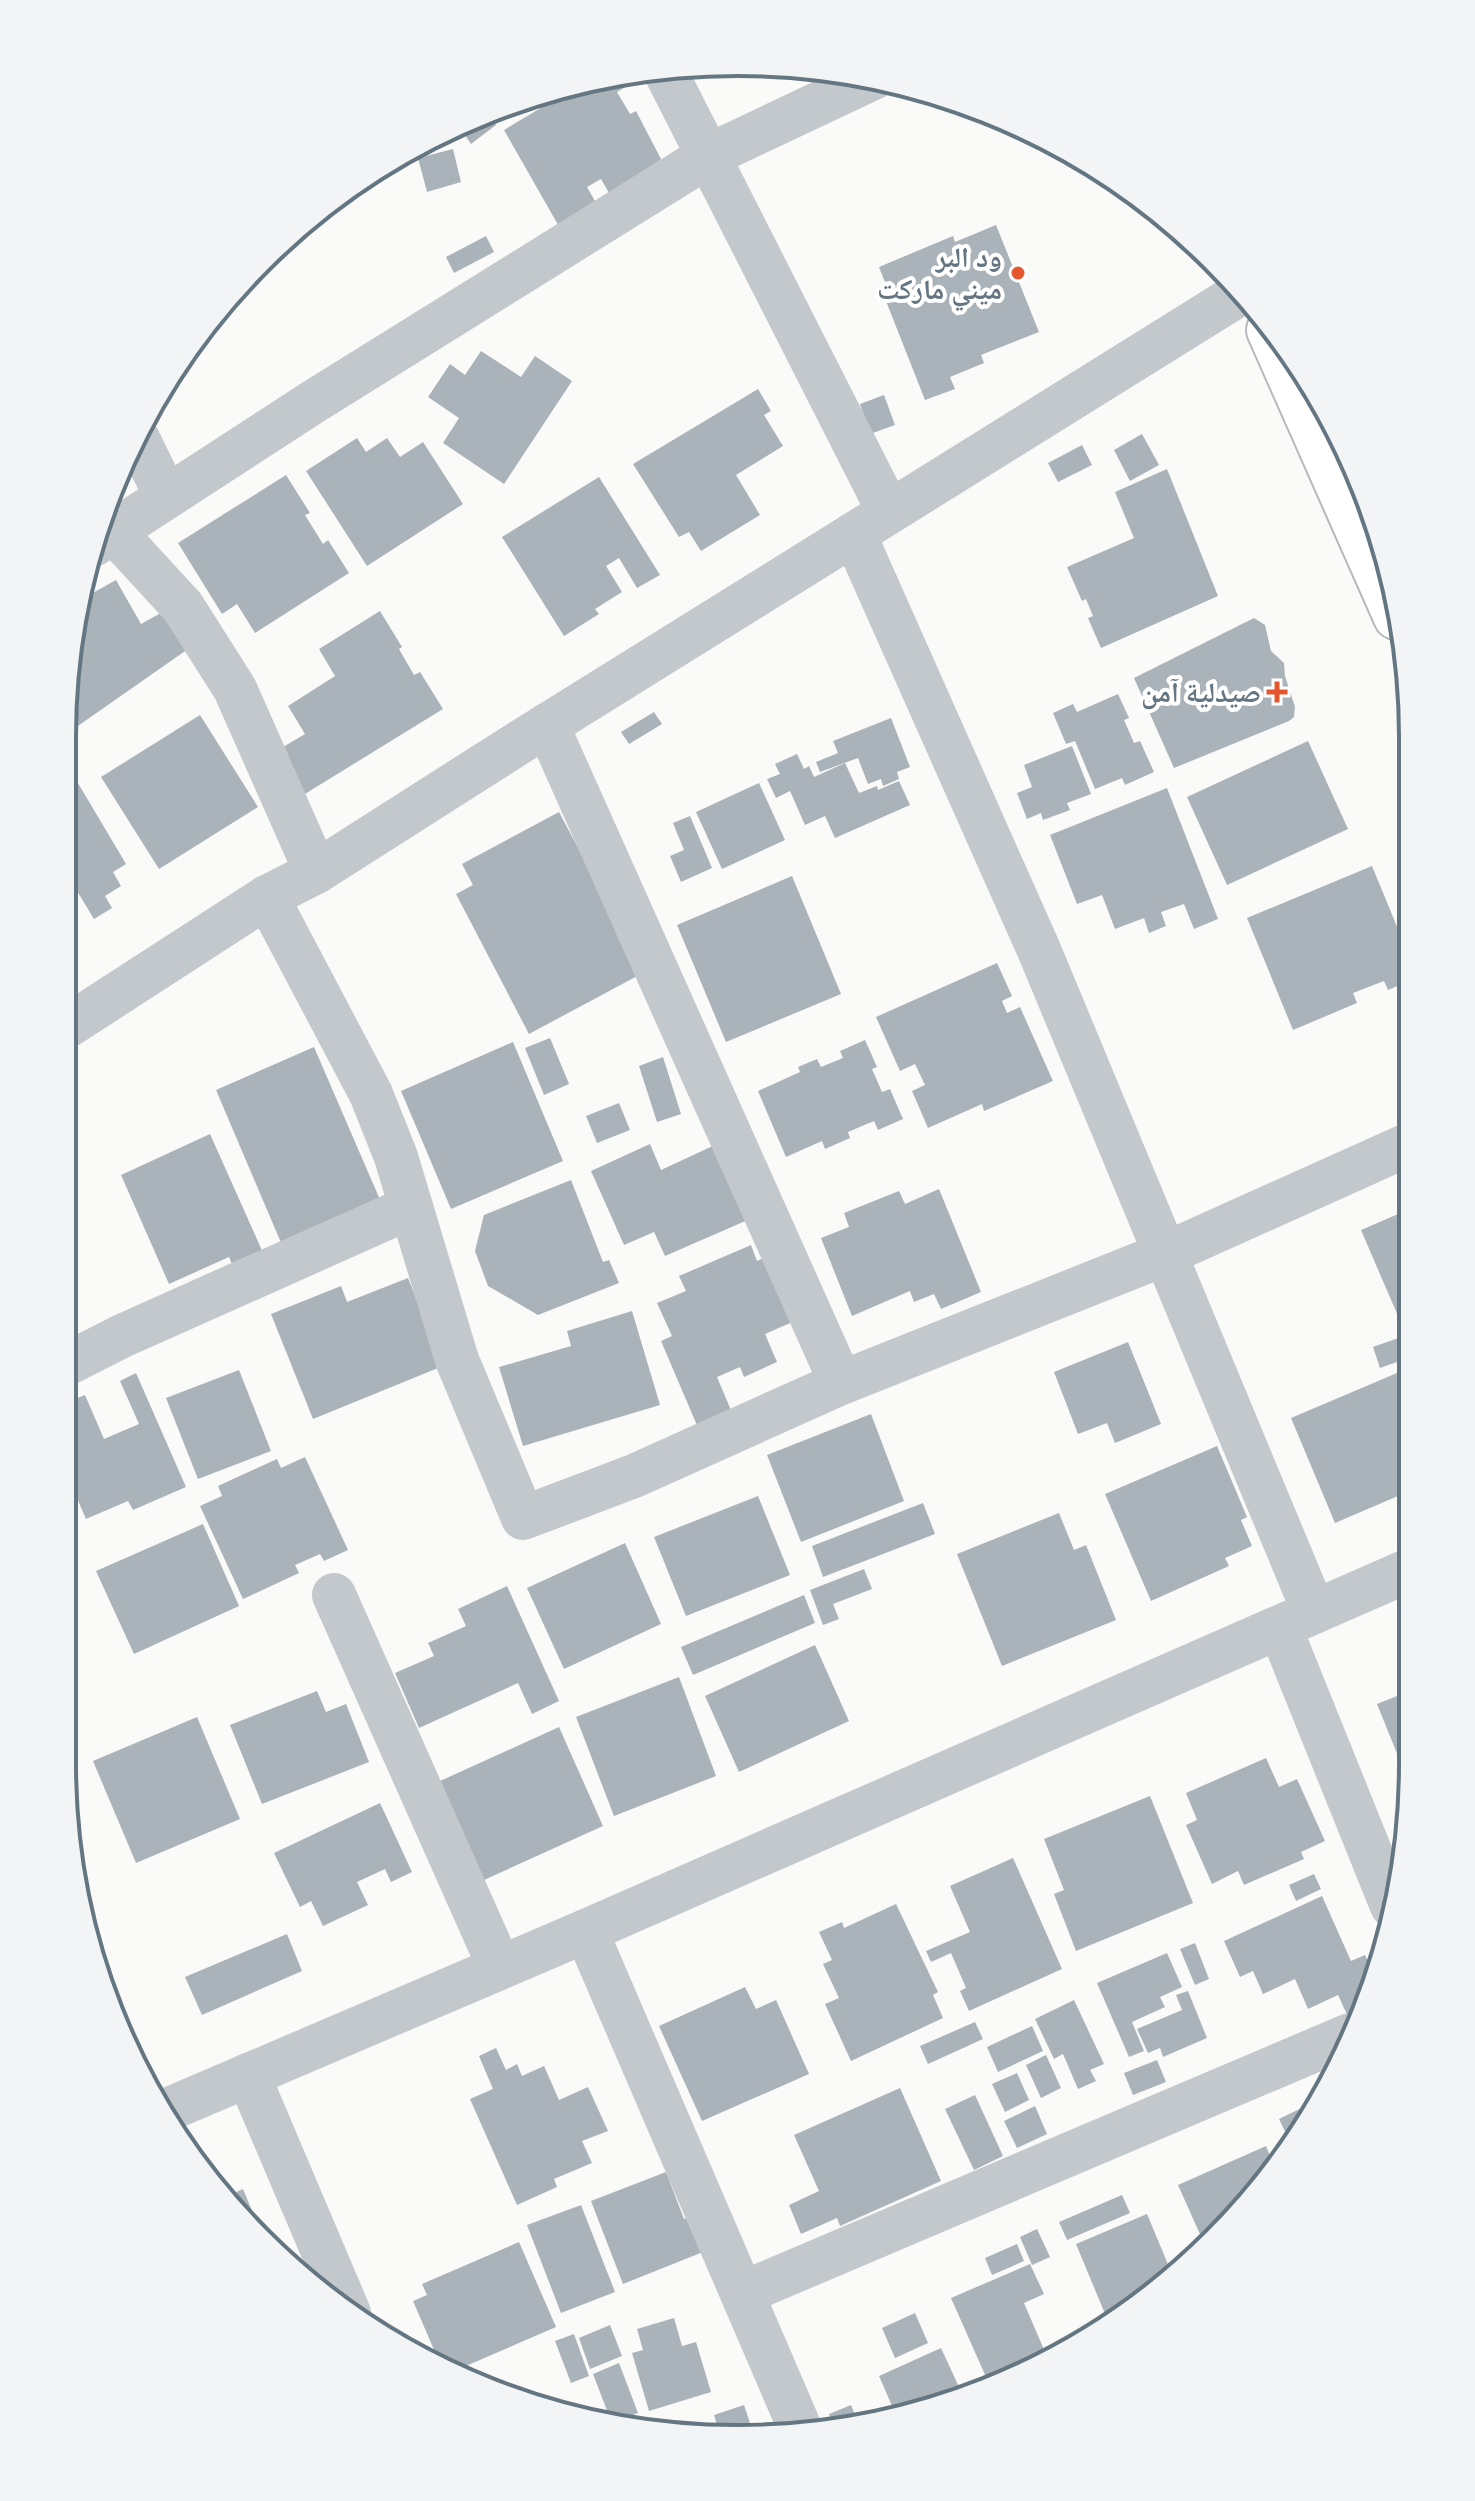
<svg xmlns="http://www.w3.org/2000/svg" width="1475" height="2501" viewBox="0 0 1475 2501" font-family="Roboto,'Noto Naskh Arabic',sans-serif">
<style>
.building{fill:#aab3b9}
.lines{fill:none;stroke-linecap:round;stroke-linejoin:round}
.highway-casing{stroke:#b4b9bd;stroke-width:48}
.minor{stroke:#c3c8cc;stroke-width:44}
.highway{stroke:#fff;stroke-width:44}
.poi-dot{fill:#e4572e;stroke:#fff;stroke-width:3}
.labels{text-anchor:middle;stroke-width:8;stroke-linejoin:round;paint-order:stroke}
.poi-label{font-size:28px;font-weight:bold;fill:#657683;stroke:#fff;text-anchor:end}
.rim{fill:none;stroke:#657683;stroke-width:4}
</style>
<rect width="100%" height="100%" fill="#fafaf8"/>
<!-- building -->
<g class="building">
<path d="M622,73L629,85L617,92L630,114L636,111L661,159L613,200L601,179L587,187L599,208L561,230L504,130L586,81Z"/>
<path d="M486,111L496,125L471,144L458,125Z"/>
<path d="M453,149L461,182L427,192L418,158Z"/>
<path d="M996,225L1039,332L981,355L984,363L950,377L955,389L925,400L884,296L890,295L879,267L953,236L955,242Z"/>
<path d="M486,236L494,252L454,273L446,257Z"/>
<path d="M481,351L521,377L535,356L572,381L504,484L443,443L459,418L428,397L450,364L465,375Z"/>
<path d="M758,389L771,411L764,415L783,446L736,475L760,515L701,551L689,532L679,537L633,464Z"/>
<path d="M884,395L895,425L870,434L860,404Z"/>
<path d="M1142,434L1159,465L1130,481L1114,450Z"/>
<path d="M357,438L366,452L387,438L400,457L423,442L463,504L367,566L306,471Z"/>
<path d="M1082,445L1092,465L1058,482L1048,463Z"/>
<path d="M1167,469L1218,596L1101,648L1088,618L1093,616L1086,599L1082,601L1067,567L1134,538L1115,492Z"/>
<path d="M286,475L310,513L305,515L323,544L328,540L349,573L255,633L237,604L222,614L178,543Z"/>
<path d="M599,477L660,575L637,588L619,558L606,566L622,592L595,609L599,614L564,636L502,537Z"/>
<path d="M116,580L141,624L168,609L188,649L75,728L63,708V693L82,599Z"/>
<path d="M380,611L402,647L399,649L414,675L420,672L443,709L300,797L283,747L305,734L288,706L335,676L319,649Z"/>
<path d="M1254,618L1265,625L1271,651L1284,663L1285,676L1295,707L1294,717L1289,721L1174,768L1134,678Z"/>
<path d="M1118,694L1129,718L1124,720L1134,743L1140,741L1154,772L1125,785L1122,778L1095,789L1075,741L1066,744L1053,713L1073,704L1077,712Z"/>
<path d="M654,712L662,724L629,744L621,732Z"/>
<path d="M200,715L258,807L159,869L101,777Z"/>
<path d="M891,718L910,767L897,772L899,779L883,786L881,779L868,784L858,758L820,772L816,762L838,753L833,741Z"/>
<path d="M1308,741L1348,829L1227,885L1187,797Z"/>
<path d="M1072,746L1091,794L1067,803L1070,810L1043,820L1041,813L1027,819L1017,793L1032,787L1024,765Z"/>
<path d="M797,754L804,769L809,766L814,777L845,763L859,793L877,786L878,790L899,781L910,805L835,838L825,816L805,825L790,791L776,798L767,779L780,774L775,764Z"/>
<path d="M69,768L126,864L113,872L121,886L105,896L112,908L94,919L63,868V772Z"/>
<path d="M759,783L785,840L722,869L696,812Z"/>
<path d="M1167,788L1218,919L1194,929L1184,904L1161,912L1166,926L1149,933L1144,918L1115,929L1102,895L1077,904L1050,835Z"/>
<path d="M559,812L618,923L654,967L529,1034L456,894L473,885L462,864Z"/>
<path d="M690,816L712,868L681,882L670,856L684,850L673,823Z"/>
<path d="M1372,866L1412,963V980L1388,990L1384,981L1353,993L1357,1003L1293,1030L1247,918Z"/>
<path d="M792,876L841,994L726,1042L677,925Z"/>
<path d="M997,963L1012,996L1002,1001L1007,1013L1020,1007L1053,1081L984,1111L982,1104L928,1128L912,1091L925,1085L915,1064L900,1071L876,1017Z"/>
<path d="M550,1038L569,1084L544,1095L525,1048Z"/>
<path d="M865,1040L877,1067L872,1069L882,1092L890,1089L903,1119L878,1130L874,1121L848,1132L850,1138L825,1149L822,1141L786,1157L758,1091L800,1072L798,1067L817,1059L821,1067L843,1058L840,1051Z"/>
<path d="M513,1042L563,1161L451,1209L401,1091Z"/>
<path d="M314,1047L384,1209L285,1252L216,1090Z"/>
<path d="M663,1057L681,1114L657,1122L639,1066Z"/>
<path d="M619,1103L630,1130L597,1143L586,1116Z"/>
<path d="M210,1134L264,1255L234,1269L229,1257L169,1284L121,1175Z"/>
<path d="M650,1144L661,1170L717,1144L750,1219L665,1256L654,1232L624,1245L591,1171Z"/>
<path d="M571,1180L603,1262L609,1260L619,1283L538,1315L488,1286L475,1251L484,1215Z"/>
<path d="M939,1189L981,1292L941,1309L934,1294L914,1302L910,1291L852,1316L821,1238L849,1227L844,1213L899,1191L905,1204Z"/>
<path d="M1412,1208V1318L1401,1323L1361,1230Z"/>
<path d="M751,1245L757,1261L770,1255L797,1320L765,1334L777,1362L744,1377L740,1367L717,1377L733,1415L699,1430L661,1341L672,1336L657,1303L686,1291L679,1276Z"/>
<path d="M408,1278L443,1366L313,1419L271,1314L341,1286L347,1302Z"/>
<path d="M632,1311L660,1405L523,1446L499,1367L571,1346L567,1331Z"/>
<path d="M1404,1336L1411,1357L1380,1368L1373,1347Z"/>
<path d="M1128,1342L1161,1424L1115,1443L1107,1423L1078,1434L1054,1372Z"/>
<path d="M239,1370L271,1451L198,1479L166,1398Z"/>
<path d="M1404,1370L1412,1388V1490L1335,1523L1291,1418Z"/>
<path d="M136,1373L186,1487L133,1510L128,1501L86,1519L62,1464V1404L85,1395L104,1439L139,1424L120,1381Z"/>
<path d="M871,1414L904,1501L801,1542L767,1455Z"/>
<path d="M1217,1446L1247,1517L1241,1520L1252,1546L1225,1558L1229,1566L1151,1601L1105,1494Z"/>
<path d="M305,1457L348,1550L324,1561L320,1554L295,1565L299,1573L243,1599L200,1506L222,1496L218,1486L277,1459L281,1468Z"/>
<path d="M758,1496L790,1575L686,1616L654,1537Z"/>
<path d="M923,1503L935,1534L823,1577L812,1546Z"/>
<path d="M1059,1513L1074,1550L1086,1545L1116,1620L1002,1666L957,1554Z"/>
<path d="M203,1524L239,1606L134,1654L96,1571Z"/>
<path d="M625,1543L661,1624L564,1669L527,1588Z"/>
<path d="M864,1569L872,1589L833,1604L839,1619L823,1625L810,1590Z"/>
<path d="M507,1586L559,1701L532,1714L518,1683L419,1728L395,1673L434,1656L428,1643L466,1626L458,1609Z"/>
<path d="M804,1595L815,1623L693,1675L681,1647Z"/>
<path d="M815,1645L849,1721L739,1772L705,1696Z"/>
<path d="M679,1677L716,1776L614,1816L576,1717Z"/>
<path d="M1412,1690V1788H1411L1377,1704Z"/>
<path d="M317,1691L326,1712L346,1704L369,1762L262,1804L230,1725Z"/>
<path d="M197,1717L240,1819L136,1863L93,1761Z"/>
<path d="M559,1727L603,1826L484,1880L440,1781Z"/>
<path d="M1266,1758L1279,1787L1297,1779L1325,1841L1301,1852L1304,1859L1244,1885L1238,1871L1212,1884L1186,1825L1197,1820L1186,1793Z"/>
<path d="M1150,1796L1193,1903L1076,1951L1054,1894L1064,1890L1044,1839Z"/>
<path d="M380,1803L412,1872L391,1882L385,1869L357,1882L368,1905L323,1926L311,1901L300,1907L274,1853Z"/>
<path d="M1013,1858L1062,1969L969,2011L960,1991L966,1988L951,1953L931,1962L926,1951L970,1932L950,1886Z"/>
<path d="M1314,1874L1321,1889L1296,1901L1289,1885Z"/>
<path d="M1322,1896L1351,1961L1365,1955L1377,1981L1361,2014L1349,2019L1338,1995L1308,2009L1295,1979L1263,1994L1253,1971L1240,1977L1224,1941Z"/>
<path d="M896,1904L938,1992L933,1995L943,2018L851,2061L825,2004L839,1998L823,1964L832,1960L819,1932L842,1922L844,1928Z"/>
<path d="M287,1934L302,1971L202,2015L185,1977Z"/>
<path d="M1195,1943L1209,1979L1195,1985L1180,1949Z"/>
<path d="M1167,1953L1182,1987L1160,1997L1165,2007L1132,2022L1144,2051L1129,2057L1097,1983Z"/>
<path d="M745,1987L756,2009L776,2000L809,2074L702,2121L659,2026Z"/>
<path d="M1188,1991L1207,2038L1163,2057L1160,2048L1148,2053L1137,2029L1182,2010L1176,1995Z"/>
<path d="M1074,2000L1104,2064L1090,2070L1096,2081L1078,2089L1063,2054L1054,2059L1035,2019Z"/>
<path d="M975,2022L983,2039L928,2064L920,2046Z"/>
<path d="M1032,2026L1043,2051L998,2072L987,2047Z"/>
<path d="M496,2048L506,2070L517,2064L522,2076L544,2066L559,2100L588,2087L608,2131L582,2141L592,2163L554,2179L557,2187L517,2205L470,2099L493,2089L479,2056Z"/>
<path d="M1046,2055L1061,2088L1041,2098L1026,2065Z"/>
<path d="M1157,2060L1166,2082L1133,2095L1124,2073Z"/>
<path d="M1017,2073L1029,2100L1005,2112L992,2084Z"/>
<path d="M900,2088L941,2181L840,2226L837,2218L801,2234L789,2205L819,2191L794,2135Z"/>
<path d="M975,2095L1003,2156L974,2170L945,2109Z"/>
<path d="M1318,2100L1299,2138L1292,2146L1279,2119Z"/>
<path d="M1035,2106L1047,2134L1017,2148L1004,2121Z"/>
<path d="M1266,2146L1274,2166L1203,2241L1178,2185Z"/>
<path d="M666,2172L684,2219L690,2217L703,2252L623,2284L591,2201Z"/>
<path d="M243,2189L260,2230L225,2197Z"/>
<path d="M1122,2195L1130,2213L1067,2240L1059,2222Z"/>
<path d="M581,2205L615,2292L561,2313L527,2225Z"/>
<path d="M1147,2214L1172,2274L1149,2299L1108,2321L1076,2244Z"/>
<path d="M1037,2229L1050,2257L1032,2265L1020,2237Z"/>
<path d="M519,2242L556,2327L459,2369L438,2359L413,2301L427,2295L422,2284Z"/>
<path d="M1017,2244L1024,2261L992,2275L985,2258Z"/>
<path d="M1030,2264L1044,2294L1024,2303L1045,2352L986,2377L951,2298Z"/>
<path d="M915,2313L928,2343L895,2358L882,2328Z"/>
<path d="M674,2318L682,2346L696,2342L711,2392L649,2411L632,2353L643,2350L637,2329Z"/>
<path d="M610,2325L622,2356L590,2369L579,2338Z"/>
<path d="M574,2334L589,2376L571,2383L555,2341Z"/>
<path d="M941,2348L959,2387L896,2415L879,2376Z"/>
<path d="M619,2363L638,2413L617,2421H611L593,2374Z"/>
<path d="M744,2405L753,2432L746,2434L719,2431L714,2415Z"/>
<path d="M851,2405L858,2422L834,2427L829,2414Z"/>
</g>
<g class="lines">
<!-- highway casing -->
<g class="highway-casing">
<path id="highway" d="M1269,330L1396,617"/>
</g>
<!-- minor -->
<g class="minor">
<path d="M664,69L889,512"/>
<path d="M138,439L166,496"/>
<path d="M114,532L183,607L235,689L316,872"/>
<path d="M854,534L1039,950L1314,1612"/>
<path d="M93,545L313,402L708,156L875,77"/>
<path d="M547,725L841,1383"/>
<path d="M267,897L371,1094L396,1157L457,1360L523,1518L634,1476L841,1383L1165,1254L1412,1143"/>
<path d="M63,1029L267,897L316,872L520,742L1241,293"/>
<path d="M63,1366L122,1336L411,1207"/>
<path d="M334,1595L499,1966"/>
<path d="M1280,1628L1392,1906"/>
<path d="M586,1931L802,2433"/>
<path d="M248,2075L349,2313"/>
<path d="M167,2110L586,1931L1412,1569"/>
<path d="M743,2293L1350,2035"/>
</g>
<!-- highway -->
<use href="#highway" class="highway"/>
</g>
<!-- markers -->
<g class="poi-dot">
<circle cx="1018" cy="273" r="8"/>
<path d="M1273 680h8v8h8v8h-8v8h-8v-8h-8v-8h8z"/>
</g>
<g class="labels">
<!-- poi labels -->
<g class="poi-label">
<text x="1002" y="267">ود البر<tspan x="1002" dy="32">ميني ماركت</tspan></text>
<text x="1261" y="702">صيدلية آمن</text>
</g>
</g>
<!-- crop -->
<path d="M0 0H1475V2501H0ZM737 76H738A661 661 0 0 1 1399 737V1764A661 661 0 0 1 738 2425H737A661 661 0 0 1 76 1764V737A661 661 0 0 1 737 76Z" fill="#f3f4f5" fill-rule="evenodd"/>
<path class="rim" d="M737 76H738A661 661 0 0 1 1399 737V1764A661 661 0 0 1 738 2425H737A661 661 0 0 1 76 1764V737A661 661 0 0 1 737 76Z"/>
</svg>
